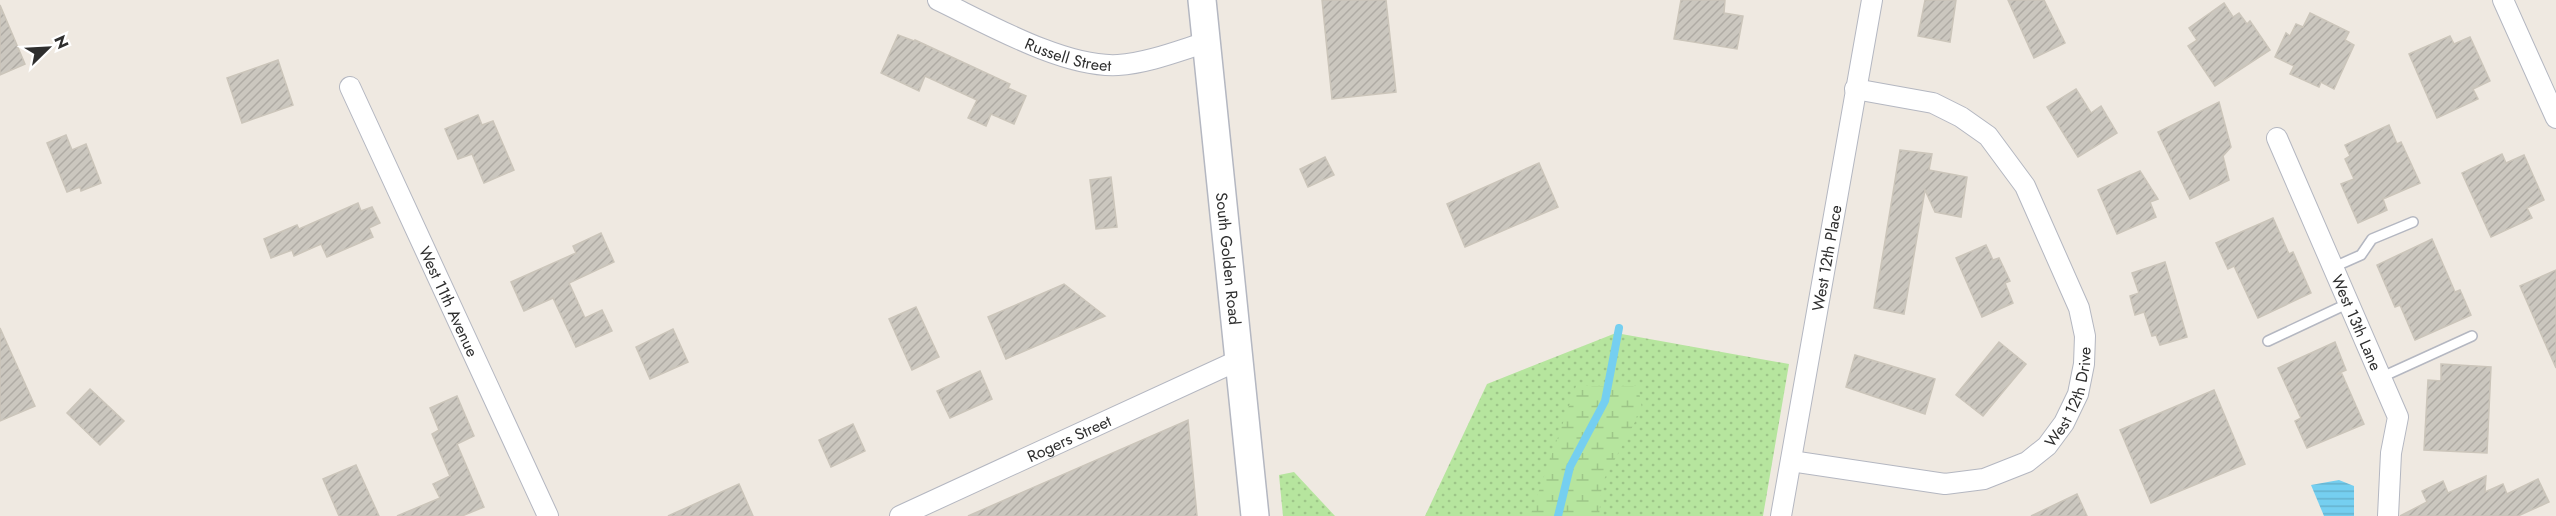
<svg xmlns="http://www.w3.org/2000/svg" width="2556" height="516" viewBox="0 0 2556 516" font-family="Jost,sans-serif">
<style>
.grass{fill:url(#grass-dots)}
.wetland{fill:url(#wetland-marsh)}
.water{fill:url(#water-rules)}
.lines{fill:none;stroke-linecap:round;stroke-linejoin:round}
.stream{stroke:#75cff0;stroke-width:8}
.building{fill:url(#building-hatch);stroke:#cbc5ba;stroke-width:1.5}
.lane-casing{stroke:#b4b7c1;stroke-width:12}
.street-casing{stroke:#b4b7c1;stroke-width:22}
.secondary-casing{stroke:#b4b7c1;stroke-width:30}
.lane{stroke:#fff;stroke-width:9}
.street{stroke:#fff;stroke-width:20}
.secondary{stroke:#fff;stroke-width:27}
.labels{text-anchor:middle;stroke-width:5;stroke-linejoin:round;paint-order:stroke}
.street-label{font-size:16px;fill:#2e2e2e;stroke:#fff}
</style>
<defs>
<pattern id="grass-dots" width="8" height="8" patternUnits="userSpaceOnUse" patternTransform="scale(1.5)"><rect width="8" height="8" fill="#b6e59e"/><path d="M2 2h.1M6 6h.1" fill="none" stroke="#9dc588" stroke-width="1.8" stroke-linecap="round"/></pattern>
<pattern id="wetland-marsh" width="20" height="14" patternUnits="userSpaceOnUse" patternTransform="scale(1.5)"><rect width="20" height="14" fill="#b6e59e"/><path d="M1 5h8M5 5V1M11 12h8M15 12V8" fill="none" stroke="#9dc588"/></pattern>
<pattern id="water-rules" width="6" height="5" patternUnits="userSpaceOnUse" patternTransform="scale(1.5)"><rect width="6" height="5" fill="#75cff0"/><path d="M0 2.5h6" fill="none" stroke="#66b2ce"/></pattern>
<pattern id="building-hatch" width="6" height="6" patternUnits="userSpaceOnUse" patternTransform="scale(1.5)"><rect width="6" height="6" fill="#cbc7bf"/><path d="M-1 1l2-2M0 6l6-6M5 7l2-2" fill="none" stroke="#afaba4"/></pattern>
</defs>
<rect width="100%" height="100%" fill="#efe9e1"/>
<!-- grass -->
<g class="grass">
<path d="M1616,333L1789,364L1763,516H1425L1487,384Z"/>
<path d="M1294,472L1335,516H1283L1279,475Z"/>
</g>
<!-- wetland -->
<path class="wetland" d="M1576,386H1638L1642,409L1602,483L1599,516H1530Z"/>
<!-- water -->
<path class="water" d="M2339,480L2354,486V516H2324L2311,485Z"/>
<g class="lines">
<!-- stream -->
<path class="stream" d="M1558,516L1570,467L1605,401L1619,328"/>
</g>
<!-- building -->
<g class="building">
<path d="M1322,0H1386L1396,92L1332,99Z"/>
<path d="M1681,0H1725L1724,13L1743,16L1737,49L1674,39Z"/>
<path d="M1925,0H1956L1950,42L1918,36Z"/>
<path d="M2008,0H2044L2065,43L2034,58Z"/>
<path d="M2224,3L2233,17L2239,13L2247,24L2250,21L2270,50L2215,86L2188,46L2197,40L2189,28Z"/>
<path d="M0,5L25,64L0,75Z"/>
<path d="M2310,13L2349,32L2345,40L2354,45L2334,89L2321,82L2319,87L2290,74L2294,66L2275,57L2286,33L2290,36L2296,24L2303,27Z"/>
<path d="M898,35L914,41L915,40L1010,84L1008,88L1026,96L1014,124L991,114L986,126L968,118L977,100L925,76L919,91L881,73Z"/>
<path d="M2450,36L2454,44L2470,37L2490,81L2473,89L2478,99L2437,118L2409,54Z"/>
<path d="M278,60L293,105L242,123L227,78Z"/>
<path d="M2076,89L2091,113L2101,106L2117,133L2078,157L2047,107Z"/>
<path d="M2219,102L2231,147L2223,156L2229,180L2190,199L2158,132Z"/>
<path d="M478,115L482,125L493,121L514,170L484,183L472,154L458,159L445,129Z"/>
<path d="M2389,125L2397,144L2401,142L2420,183L2383,199L2387,210L2358,223L2341,184L2354,179L2345,159L2350,156L2345,145Z"/>
<path d="M66,135L72,150L86,144L101,183L81,191L80,187L67,192L47,143Z"/>
<path d="M1900,150L1932,154L1929,170L1967,177L1961,217L1935,212L1925,190L1904,314L1874,308Z"/>
<path d="M2502,154L2506,163L2524,155L2544,200L2527,208L2532,218L2491,237L2462,173Z"/>
<path d="M1325,157L1334,175L1308,187L1300,169Z"/>
<path d="M1539,163L1558,207L1465,247L1447,204Z"/>
<path d="M2140,171L2158,199L2150,202L2156,217L2117,234L2098,190Z"/>
<path d="M1111,177L1117,227L1096,229L1090,180Z"/>
<path d="M358,203L361,211L372,207L380,223L369,228L373,237L327,257L321,244L294,256L292,250L271,258L264,239L297,225L299,229Z"/>
<path d="M2273,218L2289,254L2293,252L2311,293L2258,318L2234,266L2228,269L2216,243Z"/>
<path d="M601,233L614,262L569,283L585,318L602,310L612,331L576,347L553,298L524,311L511,282L576,253L573,246Z"/>
<path d="M2432,239L2455,292L2460,290L2471,315L2415,340L2400,305L2395,307L2377,265Z"/>
<path d="M1986,245L1993,260L1999,258L2010,281L2005,283L2013,303L1982,317L1956,258Z"/>
<path d="M2165,262L2187,337L2160,345L2156,335L2152,336L2144,312L2135,315L2130,296L2139,293L2132,273Z"/>
<path d="M2556,270V368L2520,286Z"/>
<path d="M1064,284L1105,316L1006,359L988,317Z"/>
<path d="M916,307L939,357L912,370L889,319Z"/>
<path d="M0,328L35,406L0,421Z"/>
<path d="M673,329L688,362L650,379L636,347Z"/>
<path d="M1999,342L2026,364L1983,416L1956,395Z"/>
<path d="M2335,342L2346,370L2337,374H2342L2364,424L2307,448L2295,421L2301,418L2278,368Z"/>
<path d="M1855,355L1935,379L1925,414L1846,387Z"/>
<path d="M2441,364L2491,367L2487,453L2424,450L2428,380L2441,381Z"/>
<path d="M980,371L992,399L950,418L937,391Z"/>
<path d="M90,389L124,421L100,445L67,413Z"/>
<path d="M2214,390L2245,464L2151,503L2120,430Z"/>
<path d="M457,396L474,436L457,444L484,507L462,516H397L440,498L433,484L450,476L432,434L439,430L430,408Z"/>
<path d="M1188,420L1197,516H968Z"/>
<path d="M853,424L865,451L831,467L819,440Z"/>
<path d="M356,465L379,516H339L323,479Z"/>
<path d="M2486,476L2485,492L2503,484L2507,494L2538,479L2549,502L2518,516H2400L2427,502L2422,491L2443,481L2448,493Z"/>
<path d="M739,484L753,516H668Z"/>
<path d="M2077,494L2087,516H2031Z"/>
</g>
<g class="lines">
<!-- lane casing -->
<g class="lane-casing">
<g id="lane">
<path d="M2334,267L2361,255L2372,239L2413,222"/>
<path d="M2268,341L2349,303"/>
<path d="M2382,377L2472,336"/>
</g>
</g>
<!-- street casing -->
<g class="street-casing">
<g id="street">
<path id="s1" d="M938,0C986,23 1064,68 1118,65C1148,63 1178,51 1207,42"/>
<path d="M2503,0L2556,118"/>
<path id="s2" d="M350,87L548,516"/>
<path id="s3" d="M2277,138L2398,417L2391,453L2388,516"/>
<path id="s4" d="M1791,461L1945,484L1984,479L2027,462L2047,446L2064,423L2078,394L2084,364L2085,336L2079,308L2025,186L1988,136L1961,117L1933,103L1855,89"/>
<path id="s5" d="M900,516L1239,360"/>
<path id="s6" d="M1781,516L1872,0"/>
</g>
</g>
<!-- secondary casing -->
<g class="secondary-casing">
<g id="secondary">
<path id="s7" d="M1202,0L1255,516"/>
</g>
</g>
<!-- lane -->
<use href="#lane" class="lane"/>
<!-- street -->
<use href="#street" class="street"/>
<!-- secondary -->
<use href="#secondary" class="secondary"/>
</g>
<g class="labels">
<!-- street labels -->
<g class="street-label">
<text dy="6" stroke="none"><textPath href="#s1" startOffset="142">Russell Street</textPath></text>
<text dy="6" stroke="none"><textPath href="#s7" startOffset="260">South Golden Road</textPath></text>
<text dy="6" stroke="none"><textPath href="#s6" startOffset="262">West 12th Place</textPath></text>
<text dy="6" stroke="none"><textPath href="#s2" startOffset="236">West 11th Avenue</textPath></text>
<text dy="6" stroke="none"><textPath href="#s3" startOffset="201">West 13th Lane</textPath></text>
<text dy="6" stroke="none"><textPath href="#s4" startOffset="322">West 12th Drive</textPath></text>
<text dy="6" stroke="none"><textPath href="#s5" startOffset="186">Rogers Street</textPath></text>
</g>
</g>
<!-- north arrow -->
<g transform="translate(48 48) rotate(66)" stroke="#ffffff" stroke-width="4.5" paint-order="stroke">
<path d="M0-4.5L10 22L0 15L-10 22Z" fill="#2e2e2e"/>
<text y="-9" font-size="16" font-weight="bold" text-anchor="middle" fill="#2e2e2e">N</text>
</g>
</svg>
